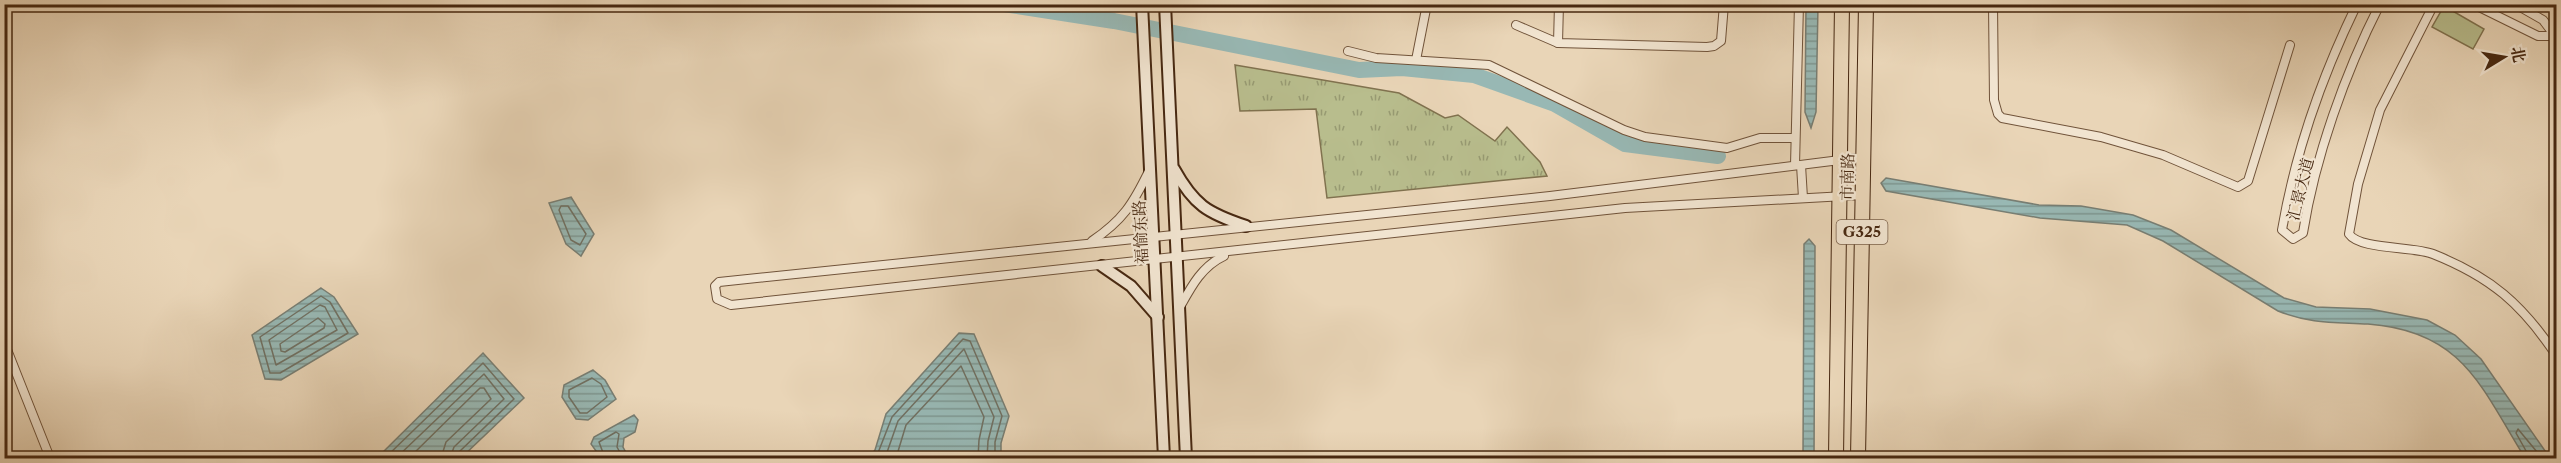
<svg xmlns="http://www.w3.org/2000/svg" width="2561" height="463" viewBox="0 0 2561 463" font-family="'Libre Caslon Text','Noto Serif SC',serif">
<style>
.grass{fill:url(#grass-tufts);stroke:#80724f;stroke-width:1.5}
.garden{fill:#b8bd8d;stroke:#80724f;stroke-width:1.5}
.water{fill:url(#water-rules);stroke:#787e73;stroke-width:1.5}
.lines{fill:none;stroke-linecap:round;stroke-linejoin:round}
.shore{stroke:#707062;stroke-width:1.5}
.river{stroke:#98b8b4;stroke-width:16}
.street-casing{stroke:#70533a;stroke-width:10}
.secondary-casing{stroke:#472811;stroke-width:14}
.highway-casing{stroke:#472811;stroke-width:16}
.street{stroke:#f1e4d0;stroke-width:8}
.secondary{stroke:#f1e4d0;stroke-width:10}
.highway{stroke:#e9d5b7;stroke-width:14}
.labels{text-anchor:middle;stroke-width:4.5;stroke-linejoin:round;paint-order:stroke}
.shield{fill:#f1e4d0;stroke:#7a604a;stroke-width:1.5}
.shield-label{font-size:15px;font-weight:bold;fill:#472811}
.street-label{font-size:16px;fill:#472811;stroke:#f1e4d0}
</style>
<defs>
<pattern id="grass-tufts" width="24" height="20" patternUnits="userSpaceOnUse" patternTransform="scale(1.5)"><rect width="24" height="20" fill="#b8bd8d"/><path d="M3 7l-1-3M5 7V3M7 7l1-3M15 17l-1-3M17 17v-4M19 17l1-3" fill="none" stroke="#979a72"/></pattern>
<pattern id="water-rules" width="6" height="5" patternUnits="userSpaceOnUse" patternTransform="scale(1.5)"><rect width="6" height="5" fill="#98b8b4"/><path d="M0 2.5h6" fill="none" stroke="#7e9691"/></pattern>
</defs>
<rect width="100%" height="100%" fill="#e9d5b7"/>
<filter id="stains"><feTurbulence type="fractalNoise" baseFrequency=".00333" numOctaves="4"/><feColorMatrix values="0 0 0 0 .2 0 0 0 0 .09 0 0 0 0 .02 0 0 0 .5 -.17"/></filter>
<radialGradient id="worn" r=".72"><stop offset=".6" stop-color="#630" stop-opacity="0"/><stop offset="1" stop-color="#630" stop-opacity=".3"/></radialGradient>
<!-- grass -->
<path class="grass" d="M1235,65L1399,93L1445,118L1458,115L1495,141L1507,127L1540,162L1547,176L1327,198L1316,109L1240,111Z"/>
<!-- garden -->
<path class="garden" d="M2444,6L2484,29L2473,49L2432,27Z"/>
<!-- water -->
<g class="water">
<path d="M1806,5H1818L1816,112L1811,128L1805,112Z"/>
<path d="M1886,178L2039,205L2081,206L2133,215L2171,230L2284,298L2316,307L2370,309L2427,320L2455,335L2481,359L2550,458H2525C2481,387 2463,331 2368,324C2334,322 2311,324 2278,311L2163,241L2127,225L2040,218L1886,191L1881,183Z"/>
<path d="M571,197L594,234L581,256L566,244L549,203Z"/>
<path d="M1809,239L1815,246L1814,458H1803L1804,244Z"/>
<path d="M321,288L334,297L358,334L281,380L265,379L252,335Z"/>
<path d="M959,333L974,334L1009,416L1001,443V458H868L875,450L886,414Z"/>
<path d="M483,353L524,398L461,458H377Z"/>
<path d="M593,370L605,380L616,399L588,420L576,419L562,397L564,385Z"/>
<path d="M634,415L638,420L635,432L624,438L623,447L629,458H601L591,444L594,437Z"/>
</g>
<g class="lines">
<!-- shore -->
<g class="shore">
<path d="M561,206H568L586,234L580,245L571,240L559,210Z"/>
<path d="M321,296L330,302L348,333L280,373H270L260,337Z"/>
<path d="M320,305L325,307L337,330L276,365L269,340Z"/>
<path d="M318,318L325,324L324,328L285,352L281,351L280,344Z"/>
<path d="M592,378L601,384L607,397L587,413H580L569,397V390Z"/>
<path d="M385,458L483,363L514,399L459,452L457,458"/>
<path d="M396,458L484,374L504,399L454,447L450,458"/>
<path d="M409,458L480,388H484L491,399L446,442L441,458"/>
<path d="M605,458L599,442L616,432L619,434L617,447L623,458"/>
<path d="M876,458L892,417L963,339L970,341L1002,416L995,442V458"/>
<path d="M885,458L898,421L964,349L994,417L988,441L987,458"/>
<path d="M896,458L906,425L961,366L984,417L979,440L978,458"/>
<path d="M2530,458L2516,433L2518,429L2542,458"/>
</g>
<!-- river -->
<path class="river" d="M1004,4L1114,21L1359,70L1402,68L1474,75L1555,104L1625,144L1718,156"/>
<!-- street casing -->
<g class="street-casing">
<g id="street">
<path d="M1993,4L1994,100L1998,114L2002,118L2101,137L2163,155L2238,187L2248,181L2290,45"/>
<path d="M2357,4C2323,74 2295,153 2282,230L2293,239L2303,233C2315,157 2345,73 2380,4"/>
<path d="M2434,4L2380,110L2358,184L2349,234C2360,250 2413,246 2433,254C2491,277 2522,304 2556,355"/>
<path d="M2473,4L2538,36H2554"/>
<path d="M2515,4L2543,20L2555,36"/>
<path d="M1516,25L1558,43L1707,47L1714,46L1721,41L1724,4"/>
<path d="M1558,43L1559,4"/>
<path d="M1348,51L1376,58L1489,65L1624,130L1645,137L1727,148L1760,138H1795"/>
<path d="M1416,60L1427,4"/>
<path d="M1795,165L1799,4"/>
<path d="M1801,165L1803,198"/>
<path d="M1863,195L1625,208L731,305L717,299L715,286L719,282L1550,196L1864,157"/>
<path d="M1092,241C1123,220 1133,204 1149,171"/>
<path d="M1180,307C1191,287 1202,266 1224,256"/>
<path d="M4,342L50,458"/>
</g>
</g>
<!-- secondary casing -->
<g class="secondary-casing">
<g id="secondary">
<path d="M1142,4L1164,458"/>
<path d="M1165,4L1186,458"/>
<path d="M1174,169C1194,205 1207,213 1246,226"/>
<path d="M1102,266L1131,286L1158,317"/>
</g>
</g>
<!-- highway casing -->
<g class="highway-casing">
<g id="highway">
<path d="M1836,458L1842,4"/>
<path d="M1858,458L1866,4"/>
</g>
</g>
<!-- street -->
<use href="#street" class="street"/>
<!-- secondary -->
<use href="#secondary" class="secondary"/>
<!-- highway -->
<use href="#highway" class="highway"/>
</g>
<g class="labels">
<!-- shield labels -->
<rect class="shield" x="1836.5" y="220" width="51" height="24" rx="4.5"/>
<g class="shield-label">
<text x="1862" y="237">G325</text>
</g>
<!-- street labels -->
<g class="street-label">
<text transform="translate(1847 177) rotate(-89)" y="6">市南路</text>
<text transform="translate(2300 189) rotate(-76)" y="6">汇景大道</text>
<text transform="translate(1140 232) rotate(-93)" y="6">福愉东路</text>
</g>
</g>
<!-- margin -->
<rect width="2561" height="463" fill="none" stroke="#e9d5b7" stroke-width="24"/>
<rect x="6" y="6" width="2549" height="451" fill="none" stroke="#472811" stroke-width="3"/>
<rect x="12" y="12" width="2537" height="439" fill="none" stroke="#472811" stroke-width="1.5"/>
<!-- north arrow -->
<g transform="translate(2504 57) rotate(79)" stroke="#f1e4d0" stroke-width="4.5" paint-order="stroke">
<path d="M0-4.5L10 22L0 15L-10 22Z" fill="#472811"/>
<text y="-9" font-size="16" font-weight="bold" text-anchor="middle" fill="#472811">北</text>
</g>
<rect width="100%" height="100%" filter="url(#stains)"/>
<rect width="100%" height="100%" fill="url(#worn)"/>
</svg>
